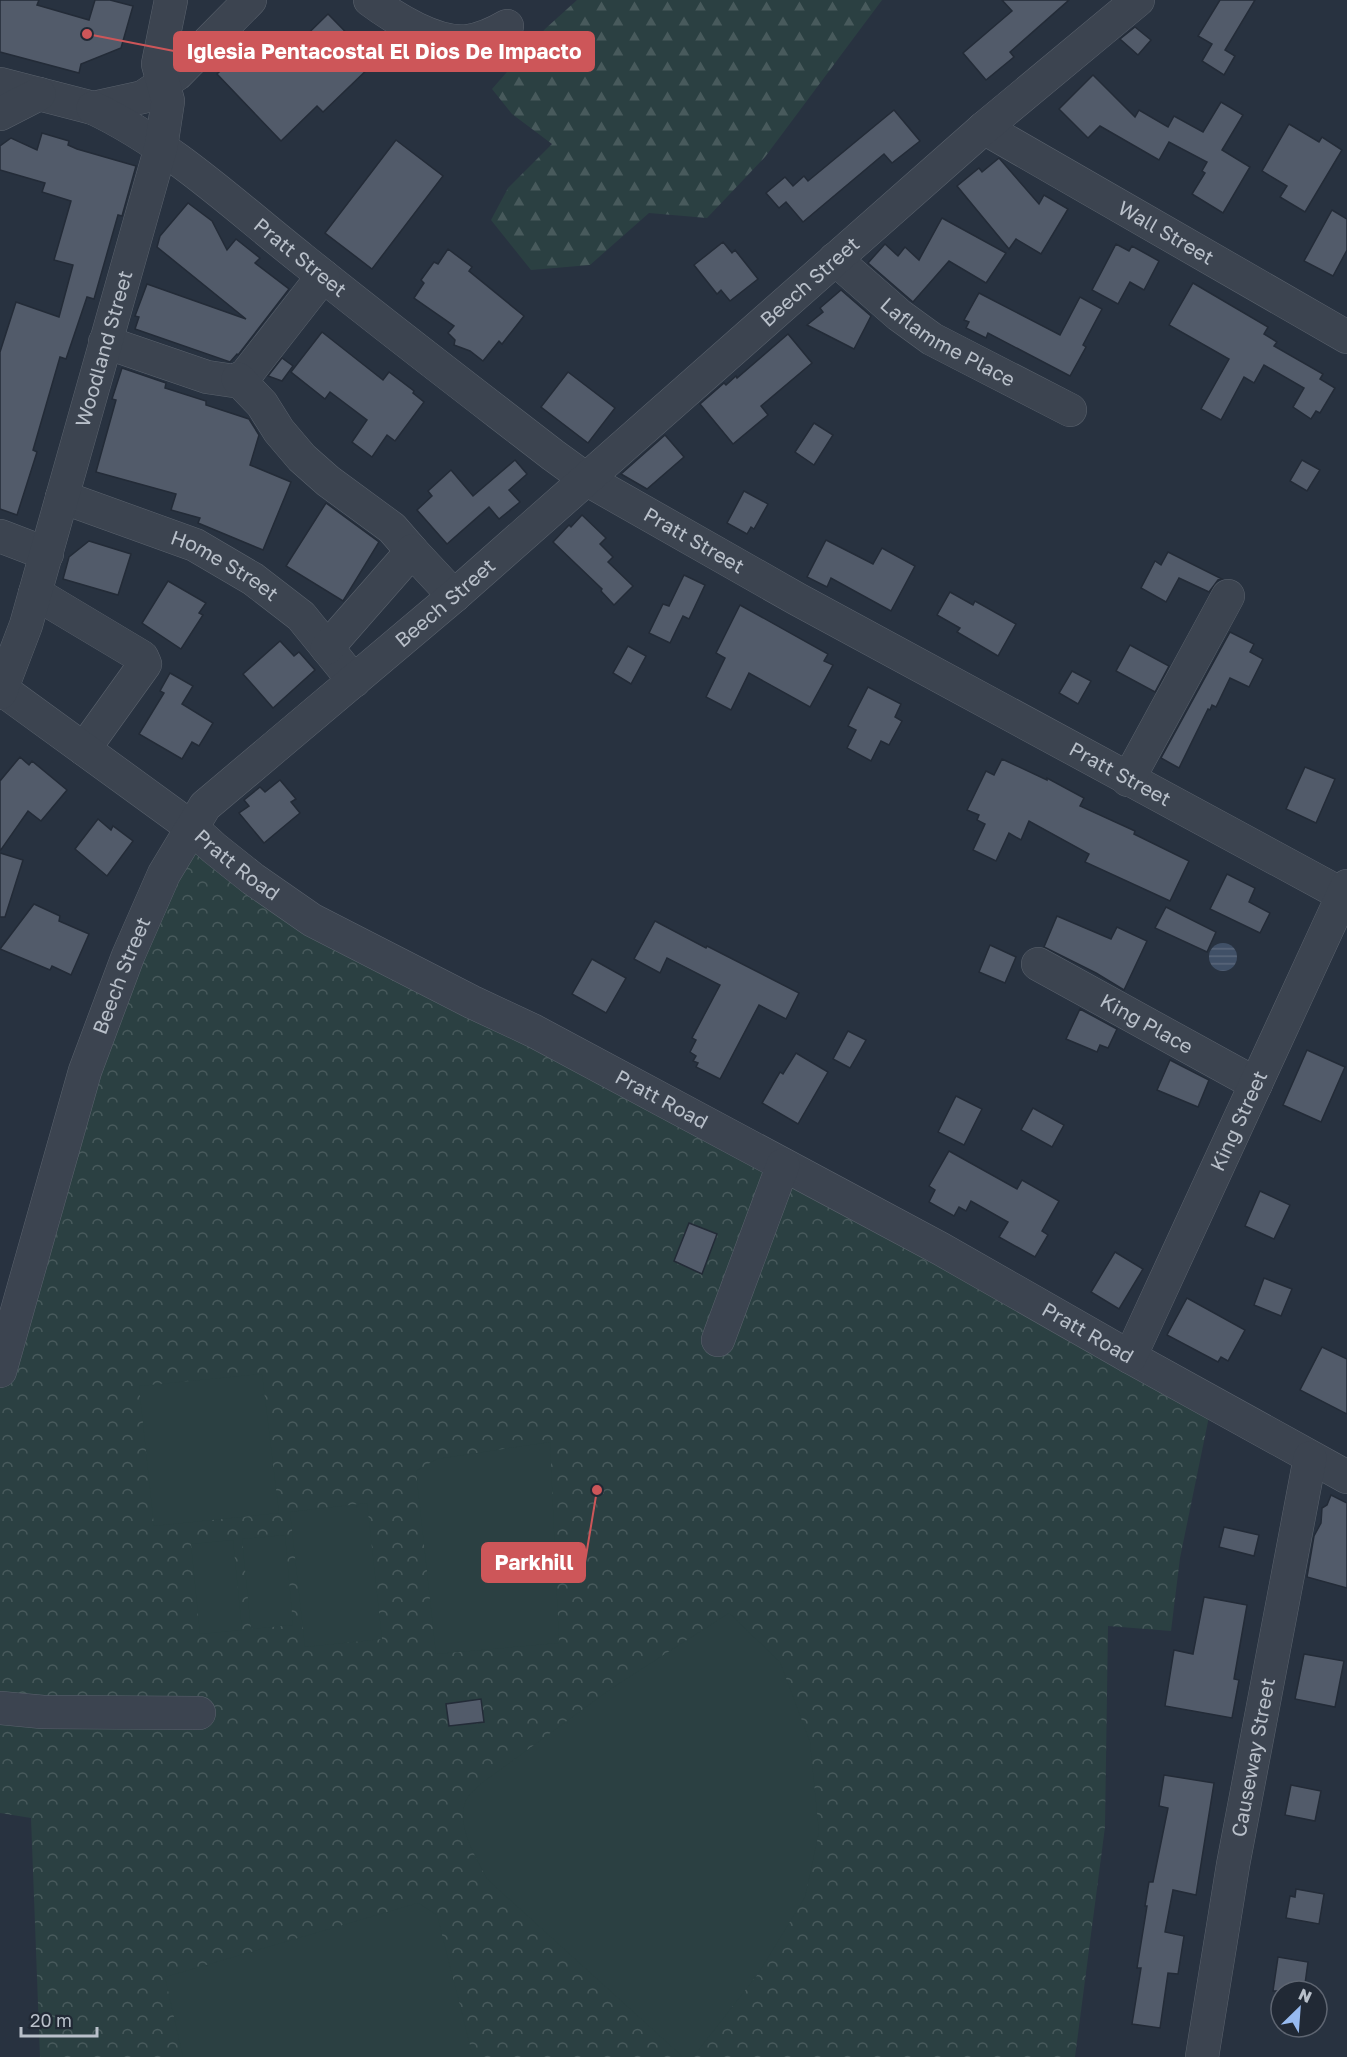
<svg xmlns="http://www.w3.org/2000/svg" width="1347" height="2057" viewBox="0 0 1347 2057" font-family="'Golos Text',sans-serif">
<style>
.forest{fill:url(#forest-firs)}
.park{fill:url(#park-crowns)}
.pitch{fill:#2b4042}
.water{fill:url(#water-rules)}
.building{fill:#525b6a;stroke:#232b37;stroke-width:1.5}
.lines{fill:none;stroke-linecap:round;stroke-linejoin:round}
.minor-casing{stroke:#5a626d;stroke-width:34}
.minor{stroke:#3c4450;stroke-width:33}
.labels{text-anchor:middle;stroke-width:4.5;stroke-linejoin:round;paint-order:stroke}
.street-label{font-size:20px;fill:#b9c0ca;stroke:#212935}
.leader{fill:none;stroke:#cd5659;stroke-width:2}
.callout-dot{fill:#cd5659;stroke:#212935;stroke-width:2}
.callout{fill:#cd5659;stroke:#cd5659;stroke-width:2}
.callout-label{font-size:21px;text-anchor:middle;font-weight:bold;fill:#fff}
</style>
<defs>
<pattern id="forest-firs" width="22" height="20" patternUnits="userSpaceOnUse" patternTransform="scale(1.5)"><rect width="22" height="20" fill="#2b4042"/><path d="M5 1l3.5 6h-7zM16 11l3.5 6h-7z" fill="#485a5c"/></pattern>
<pattern id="park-crowns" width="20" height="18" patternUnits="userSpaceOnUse" patternTransform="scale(1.5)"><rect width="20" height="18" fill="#2b4042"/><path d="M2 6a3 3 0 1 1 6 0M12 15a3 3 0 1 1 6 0" fill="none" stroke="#485a5c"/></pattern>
<pattern id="water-rules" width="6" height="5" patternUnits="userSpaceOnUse" patternTransform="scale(1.5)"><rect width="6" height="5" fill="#405067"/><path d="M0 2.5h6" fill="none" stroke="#5a677b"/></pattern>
</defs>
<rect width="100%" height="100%" fill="#283240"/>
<!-- forest -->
<path class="forest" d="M577,0H882L765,157L707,218L649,213L590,265L531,270L491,220L508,188L552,144L512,114L492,89L545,29Z"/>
<!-- park -->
<path class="park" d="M191,827L214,848L1212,1402L1180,1558L1171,1631L1108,1626L1105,1827L1075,2057H40L31,1818L0,1813V1371L53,1178Z"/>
<!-- pitch -->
<g class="pitch">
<path d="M262,1374L279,1513L154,1526L139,1386Z"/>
<path d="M550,1442L559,1643L436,1654L416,1471L437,1459Z"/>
<path d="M367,1503L382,1639L305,1647L290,1512Z"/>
<path d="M285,1535L293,1625L251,1629L242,1539Z"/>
<path d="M233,1540L242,1630L200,1634L191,1544Z"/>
<path d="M729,1613L780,1662L810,1742L819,1832L805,1897L758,1974L693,2057H683L487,1879C476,1857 453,1821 468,1797C471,1792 478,1787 482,1783L612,1688Z"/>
<path d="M418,1903L437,1915L473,2057H183L165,1977Z"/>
</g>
<!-- water -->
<circle class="water" cx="1223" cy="957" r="14"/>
<!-- building -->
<g class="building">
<path d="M0,0H39L37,5L89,20L95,0H110L133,6L121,48L81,64L79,73L0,52Z"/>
<path d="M1002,0H1069L1010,52L1014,57L986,80L963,53L1012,11Z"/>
<path d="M1220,0H1255L1225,50L1235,56L1224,75L1202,61L1212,44L1198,36Z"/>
<path d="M328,14L375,62L323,112L317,106L281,141L217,74L246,46L270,71Z"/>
<path d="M1135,27L1151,40L1138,55L1120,39Z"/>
<path d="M1093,75L1135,117L1139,110L1168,127L1174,116L1203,132L1221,102L1243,115L1222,150L1250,167L1223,213L1192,194L1205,173L1202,171L1207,162L1169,142L1159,160L1100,126L1088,138L1059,109Z"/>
<path d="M894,110L920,141L892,163L884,154L803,222L786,202L779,208L766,193L785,177L793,186L804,176L808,181Z"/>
<path d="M1289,124L1319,142L1322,137L1342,150L1305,212L1280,197L1287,186L1262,171Z"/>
<path d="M42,133L69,141L68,145L77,149L136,166L122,216L118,215L94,299L87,297L66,359L60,357L33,450L37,452L17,515L0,509V352L16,302L59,317L73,265L54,260L71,201L42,192L45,183L0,170V146L11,138L37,150Z"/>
<path d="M396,140L443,176L372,269L325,233Z"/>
<path d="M999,158L1039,204L1044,195L1068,209L1041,254L1016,239L1009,249L957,186L979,168L982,172Z"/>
<path d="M188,203L212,221L227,250L236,239L260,258L255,263L289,289L238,355L237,354L230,362L135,329L139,317L135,316L147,284L246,319L157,247L160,236Z"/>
<path d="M1332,210L1347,219V250L1333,276L1304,261Z"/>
<path d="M942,218L1006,253L986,283L949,261L913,302L868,263L885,244L898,256L905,247L919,260Z"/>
<path d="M723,242L732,253L735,250L758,279L730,301L721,290L717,294L694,265Z"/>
<path d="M1116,244L1129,251L1132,246L1159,261L1144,290L1130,282L1118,304L1092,290Z"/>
<path d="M448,249L472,267L469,271L524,316L502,344L499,341L483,361L470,351L454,345L455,340L448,333L454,326L414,298L424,283L421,280L434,262L438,264Z"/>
<path d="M1193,283L1268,327L1264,334L1277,342L1274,346L1323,374L1320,379L1335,388L1320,413L1316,411L1311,419L1293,407L1304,388L1264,365L1254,383L1244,377L1221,420L1201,409L1229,359L1169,325Z"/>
<path d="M841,290L871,316L854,349L807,325L823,312L820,308Z"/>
<path d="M979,293L1060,335L1080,297L1102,309L1083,345L1086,347L1070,376L988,333L986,338L966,328L969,322L964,320Z"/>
<path d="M322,332L383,380L389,372L414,391L413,393L424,402L395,441L387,435L372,457L352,442L367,420L330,392L325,399L291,372Z"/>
<path d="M788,334L812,363L761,406L768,415L733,444L700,404L724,383L726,385L736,376L737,378Z"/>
<path d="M282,358L293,366L282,381L268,376Z"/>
<path d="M122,368L166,383L165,388L206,401V405L249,419L259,435L250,465L291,482L263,550L198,523L200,518L171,510L176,494L96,472L116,400L112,399Z"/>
<path d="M568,372L615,408L588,443L541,407Z"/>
<path d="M814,423L833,435L814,465L795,452Z"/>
<path d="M665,435L684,457L647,489L621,474Z"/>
<path d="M515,460L527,474L509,490L520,502L499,519L489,507L447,544L417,510L432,496L428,491L451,470L473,496Z"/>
<path d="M1302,460L1320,470L1307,491L1290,481Z"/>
<path d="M744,491L768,504L754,529L751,527L747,534L727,523Z"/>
<path d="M326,503L379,542L343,601L286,566Z"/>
<path d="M582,515L606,538L600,544L613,557L608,562L633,586L614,605L601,591L602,589L553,542L569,525L571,527Z"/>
<path d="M826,540L873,564L882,548L915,566L891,611L831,578L827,587L807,577Z"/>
<path d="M89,541L131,554L118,595L63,579L69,557Z"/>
<path d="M1168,552L1222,579L1218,580L1209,592L1179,578L1166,602L1141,588L1155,561L1161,565Z"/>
<path d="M684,575L705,585L689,619L683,616L670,643L649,633L663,604L669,606Z"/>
<path d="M168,581L206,603L199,613L203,615L181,649L142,623Z"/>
<path d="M950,592L973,605L975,601L1016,624L998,656L957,632L960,628L937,615Z"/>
<path d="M740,605L828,654L824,661L833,665L810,707L749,673L731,710L706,697L725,658L716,653Z"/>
<path d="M1230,632L1254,644L1250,652L1263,659L1249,687L1230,678L1216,707L1212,705L1210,710L1208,709L1179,768L1161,758Z"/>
<path d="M280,641L294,656L299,652L315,670L273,708L243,674Z"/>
<path d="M1130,645L1169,666L1155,692L1116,671Z"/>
<path d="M628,646L646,656L631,684L613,673Z"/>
<path d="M1072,671L1091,681L1078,704L1059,693Z"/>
<path d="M170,673L193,686L182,704L213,723L199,746L192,742L182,759L139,734L164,693L160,691Z"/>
<path d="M868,687L901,704L895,717L902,721L889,745L881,741L871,761L847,748L856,730L848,726Z"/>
<path d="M20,757L29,765L32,761L67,790L41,821L28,811L0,851V781Z"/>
<path d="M1002,759L1047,780V778L1084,798L1080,806L1135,831L1134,834L1189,861L1170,901L1085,862L1089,854L1029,821L1021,840L1009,833L996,861L973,850L985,824L977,820L979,815L967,810L986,771L994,775Z"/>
<path d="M1305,767L1335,779L1316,823L1286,809Z"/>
<path d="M280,780L296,799L291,802L300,813L264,843L239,813L249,806L244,800L260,787L265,792Z"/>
<path d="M98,819L111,830L113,826L133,841L107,876L75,849Z"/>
<path d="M0,853L23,860L5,917H0Z"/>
<path d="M1227,874L1255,888L1249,902L1270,913L1260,933L1210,909Z"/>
<path d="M34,904L60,916L59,921L89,934L71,975L52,966L50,970L0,949Z"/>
<path d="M1166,907L1216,932L1207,952L1155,928Z"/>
<path d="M1057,916L1111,939L1117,927L1147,941L1124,990L1096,973L1044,947Z"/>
<path d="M655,921L706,948L707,946L799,993L786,1019L759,1005L720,1079L696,1067L698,1063L693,1061L696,1056L690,1052L696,1040L692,1038L720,985L667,958L660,973L634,959Z"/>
<path d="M990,945L1016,957L1005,983L979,972Z"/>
<path d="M592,959L626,978L606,1013L572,994Z"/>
<path d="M1080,1009L1117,1029L1108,1048L1100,1045L1097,1052L1066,1039Z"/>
<path d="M848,1031L866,1040L850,1068L833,1059Z"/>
<path d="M1307,1050L1345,1067L1321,1122L1283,1105Z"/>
<path d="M796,1053L828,1072L798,1124L762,1103L780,1072L783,1074Z"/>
<path d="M1170,1060L1209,1080L1198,1107L1157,1090Z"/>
<path d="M956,1096L982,1109L964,1145L938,1132Z"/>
<path d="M1033,1108L1064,1125L1052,1147L1021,1130Z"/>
<path d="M949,1151L1017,1189L1022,1180L1059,1201L1042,1231L1048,1235L1035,1257L999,1237L1008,1222L971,1201L966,1211L959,1207L954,1216L929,1202L935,1190L929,1186Z"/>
<path d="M1260,1191L1290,1205L1274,1239L1245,1226Z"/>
<path d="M689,1223L717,1234L702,1274L674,1261Z"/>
<path d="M1115,1252L1143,1269L1119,1309L1091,1292Z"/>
<path d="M1264,1278L1292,1289L1281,1316L1254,1305Z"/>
<path d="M1187,1298L1245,1330L1228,1361L1221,1357L1218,1362L1167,1335Z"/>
<path d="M1322,1347L1347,1359V1414L1300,1390Z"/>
<path d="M1331,1495L1347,1503V1588L1307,1577L1314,1536L1321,1523L1322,1508L1327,1505Z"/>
<path d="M1224,1527L1259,1535L1254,1556L1219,1547Z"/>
<path d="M1204,1597L1247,1605L1234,1679L1239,1680L1232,1718L1165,1706L1174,1650L1193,1654Z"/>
<path d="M1304,1654L1344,1661L1335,1707L1295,1699Z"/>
<path d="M481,1699L484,1722L449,1726L446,1704Z"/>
<path d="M1164,1775L1214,1783L1196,1895L1173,1890L1165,1932L1184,1936L1178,1974L1168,1973L1160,2028L1132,2024L1141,1968H1137L1147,1906H1145L1149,1882H1153L1168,1808L1159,1806Z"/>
<path d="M1291,1785L1321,1791L1315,1821L1285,1815Z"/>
<path d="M1296,1889L1324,1894L1319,1924L1286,1918L1290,1896L1295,1897Z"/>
<path d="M1278,1957L1308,1962L1304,1991H1273Z"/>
</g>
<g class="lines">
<!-- minor casing -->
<g class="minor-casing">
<g id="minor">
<path d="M370,0C394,18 437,45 468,41C483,39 495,33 507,26"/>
<path d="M0,84L93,108L143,97L177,74L250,0"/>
<path id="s1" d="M93,108C171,145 235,206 302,259C385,326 469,390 553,455L586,479L797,599L1347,897"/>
<path d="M0,114L39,94"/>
<path id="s2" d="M984,128L1347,337"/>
<path id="s3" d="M835,259L899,315L932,339L1070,410"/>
<path d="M105,342L207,377L234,381L245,376L323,276"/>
<path d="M238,379L262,404L279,431L302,458L328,481L392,528L412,551"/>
<path id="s4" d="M62,497L195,545L253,579L301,616L354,681"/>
<path d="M0,536L47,554"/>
<path d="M35,593L142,657L145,664L84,749"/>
<path d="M327,648L412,551L454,596"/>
<path id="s5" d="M0,688L191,827L214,848L253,879L312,920L472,1002L534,1031L941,1249L1130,1357L1347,1477"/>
<path id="s6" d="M0,693L26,625L161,147L168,101L158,64L171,0"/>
<path d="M1128,780L1228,596"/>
<path id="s7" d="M1038,964L1256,1084"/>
<path d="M718,1340L783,1165"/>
<path id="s8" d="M1130,1357L1347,886"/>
<path id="s9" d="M0,1371L85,1071L128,956L164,874L205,806L454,596L984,128L1138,0"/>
<path d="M0,1708L43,1712L199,1713"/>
<path id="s10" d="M1202,2057L1233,1865L1310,1458"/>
</g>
</g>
<!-- minor -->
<use href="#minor" class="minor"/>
</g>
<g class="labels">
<!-- street labels -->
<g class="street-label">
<text dy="7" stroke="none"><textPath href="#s2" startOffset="210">Wall Street</textPath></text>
<text dy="7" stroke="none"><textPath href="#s1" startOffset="256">Pratt Street</textPath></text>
<text dy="7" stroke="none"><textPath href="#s9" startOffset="1404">Beech Street</textPath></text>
<text dy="7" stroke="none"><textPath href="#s3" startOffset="141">Laflamme Place</textPath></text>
<text dy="7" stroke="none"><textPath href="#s6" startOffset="360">Woodland Street</textPath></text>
<text dy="7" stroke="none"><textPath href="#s1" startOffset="742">Pratt Street</textPath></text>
<text dy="7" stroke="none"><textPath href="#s4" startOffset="177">Home Street</textPath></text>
<text dy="7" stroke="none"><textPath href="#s9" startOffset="918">Beech Street</textPath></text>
<text dy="7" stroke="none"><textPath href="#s1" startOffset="1228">Pratt Street</textPath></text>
<text dy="7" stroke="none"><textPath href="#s5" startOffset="296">Pratt Road</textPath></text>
<text dy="7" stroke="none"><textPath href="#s9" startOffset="414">Beech Street</textPath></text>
<text dy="7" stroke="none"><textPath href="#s7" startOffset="124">King Place</textPath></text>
<text dy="7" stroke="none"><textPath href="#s5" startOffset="782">Pratt Road</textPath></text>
<text dy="7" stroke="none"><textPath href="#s8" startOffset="260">King Street</textPath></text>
<text dy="7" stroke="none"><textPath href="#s5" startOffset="1268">Pratt Road</textPath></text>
<text dy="7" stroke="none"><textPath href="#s10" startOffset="304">Causeway Street</textPath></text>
</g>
</g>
<!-- callouts -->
<path class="leader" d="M87 34L174 51M597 1490L585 1562"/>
<g class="callout-dot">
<circle cx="87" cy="34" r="6"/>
<circle cx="597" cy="1490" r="6"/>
</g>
<g class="callout">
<rect x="174" y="32" width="420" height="39" rx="6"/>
<rect x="482" y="1543" width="103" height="39" rx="6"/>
</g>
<g class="callout-label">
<text x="384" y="59">Iglesia Pentacostal El Dios De Impacto</text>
<text x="534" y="1570">Parkhill</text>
</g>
<!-- north arrow -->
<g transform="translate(1299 2009) rotate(25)"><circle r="28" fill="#212935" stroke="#5e6571" stroke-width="1.5"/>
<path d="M0-4.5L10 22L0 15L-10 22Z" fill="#97baf0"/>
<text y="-9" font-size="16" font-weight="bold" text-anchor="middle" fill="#b9c0ca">N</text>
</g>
<!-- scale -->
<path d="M21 2027v9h76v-9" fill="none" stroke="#b9c0ca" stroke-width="3"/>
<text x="30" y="2027" font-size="18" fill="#b9c0ca" stroke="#212935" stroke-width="4.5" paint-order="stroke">20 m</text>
</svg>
